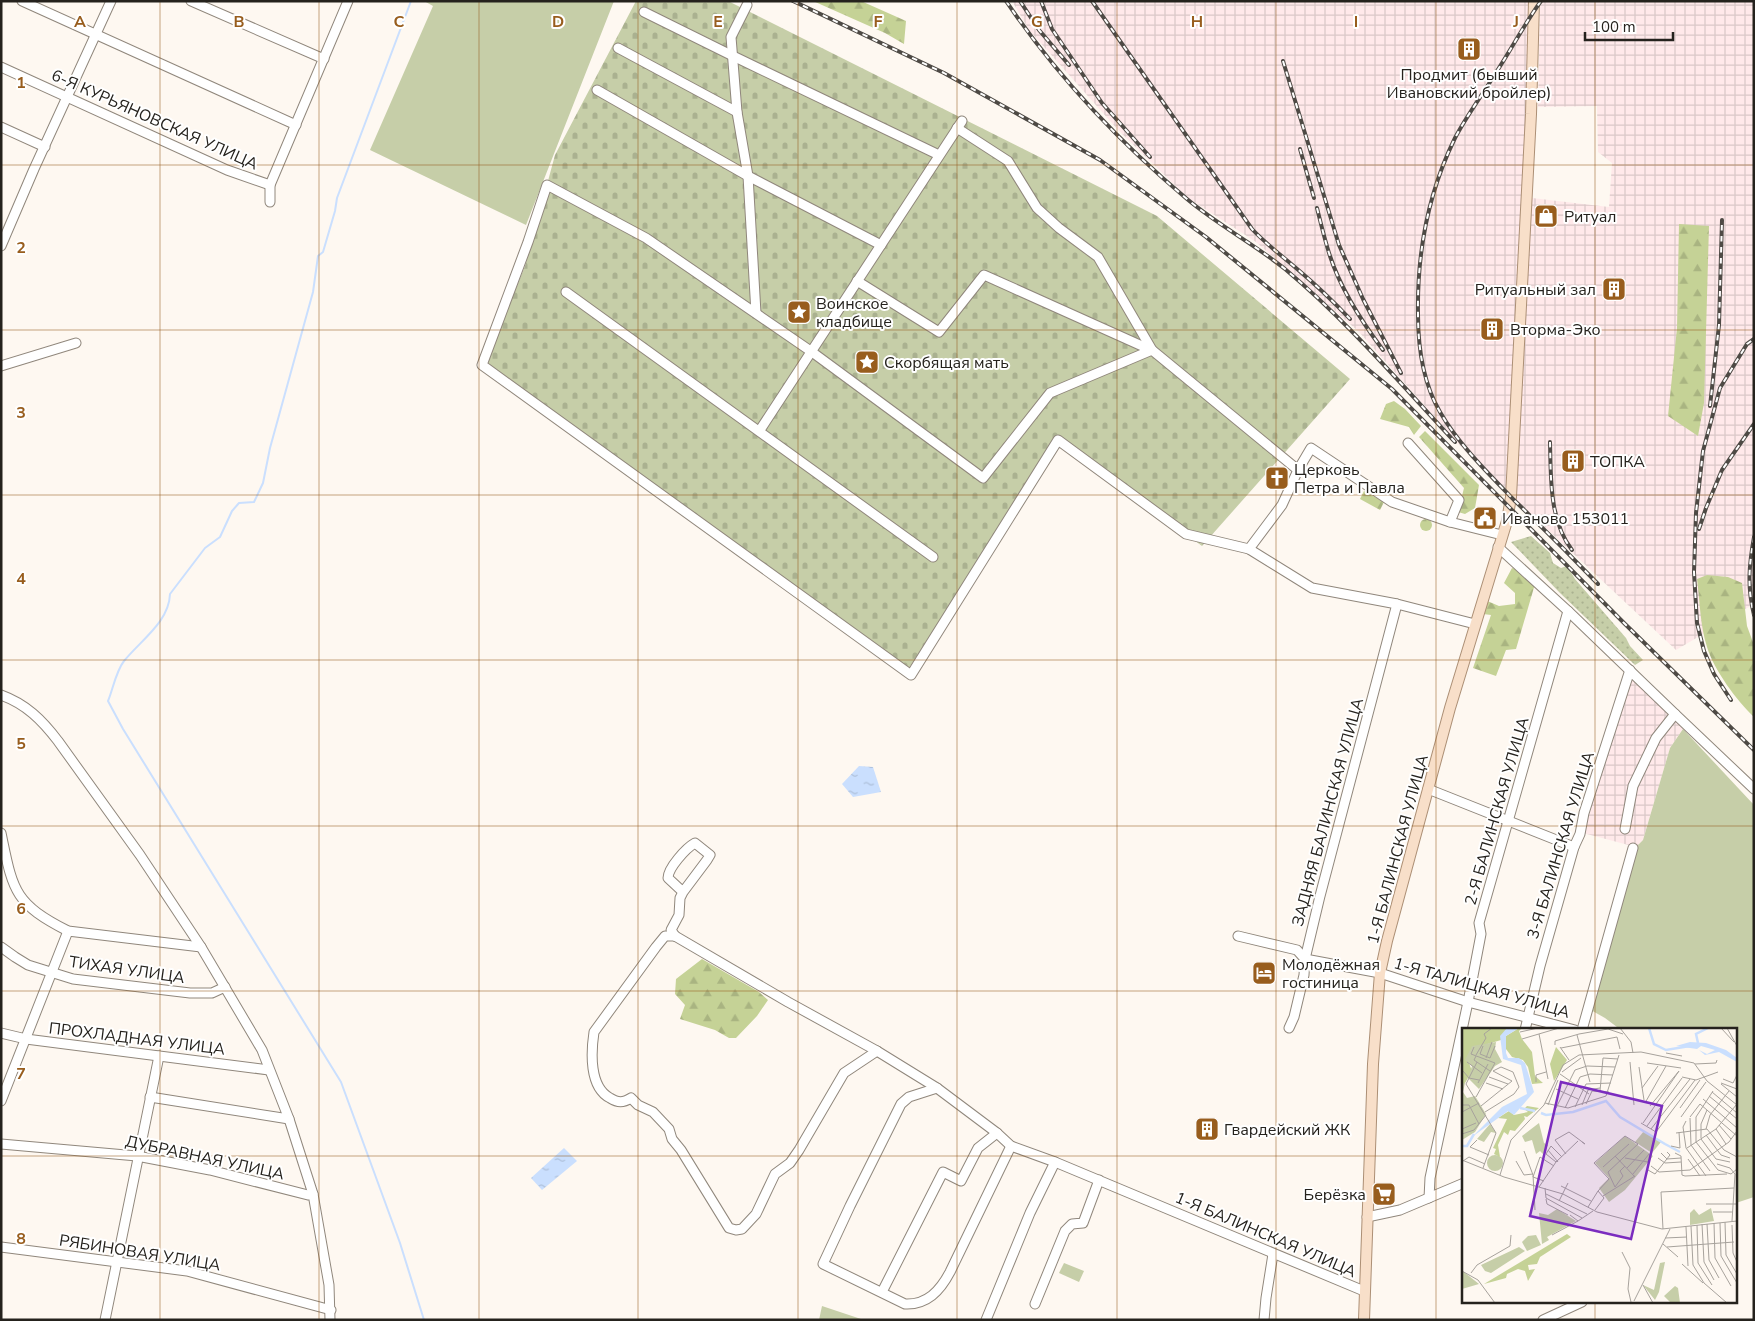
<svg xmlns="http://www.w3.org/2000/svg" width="1755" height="1321" viewBox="0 0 1755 1321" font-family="'Nunito Sans',sans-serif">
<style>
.industrial{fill:url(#industrial-grid)}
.grass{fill:url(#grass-dots)}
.forest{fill:url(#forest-firs)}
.cemetery{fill:url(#cemetery-stones)}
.garden{fill:#c6cea8}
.water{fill:url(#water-ripples)}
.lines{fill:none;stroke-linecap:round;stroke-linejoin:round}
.stream{stroke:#cadffe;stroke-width:2}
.minor-casing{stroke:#90877c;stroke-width:11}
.major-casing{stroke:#ac8f75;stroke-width:12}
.minor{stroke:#fff;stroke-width:9}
.major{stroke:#f8dfc9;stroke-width:10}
.rail-casing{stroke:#4e4a45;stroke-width:4}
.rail{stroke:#fff;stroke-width:2;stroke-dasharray:5.5;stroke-linecap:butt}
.grid{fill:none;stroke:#985d1d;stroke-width:1;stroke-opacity:0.55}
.labels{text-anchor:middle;stroke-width:4;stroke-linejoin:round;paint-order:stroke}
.poi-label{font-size:16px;fill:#25221d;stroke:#fff;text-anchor:start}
.street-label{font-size:16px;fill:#25221d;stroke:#fff}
.inset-river{fill:none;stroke:#cadffe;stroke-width:2.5}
.inset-road{fill:none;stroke:#a7a29c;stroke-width:1}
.view{fill:#7b2cbf;fill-opacity:0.15;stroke:#7b2cbf;stroke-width:2.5}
.inset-edge{fill:none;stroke:#25221d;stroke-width:2.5}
.grid-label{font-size:16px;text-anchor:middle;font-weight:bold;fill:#985d1d;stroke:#fff;stroke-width:4;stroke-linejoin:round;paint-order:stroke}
</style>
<defs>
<pattern id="industrial-grid" width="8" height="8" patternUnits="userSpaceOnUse" patternTransform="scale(1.25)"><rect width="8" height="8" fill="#ffe9ea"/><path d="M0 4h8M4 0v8" fill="none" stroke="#dac8c8"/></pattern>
<pattern id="grass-dots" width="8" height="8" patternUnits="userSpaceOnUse" patternTransform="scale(1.25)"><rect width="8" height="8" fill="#c6cea8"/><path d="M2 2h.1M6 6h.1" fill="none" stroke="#aab190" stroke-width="1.8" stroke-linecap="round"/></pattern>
<pattern id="forest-firs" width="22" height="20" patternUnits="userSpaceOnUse" patternTransform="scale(1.25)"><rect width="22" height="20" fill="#c5d296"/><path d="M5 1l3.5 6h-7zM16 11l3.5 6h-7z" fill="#a9b481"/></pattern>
<pattern id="cemetery-stones" width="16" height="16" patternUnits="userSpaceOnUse" patternTransform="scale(1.25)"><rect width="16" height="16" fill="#c6cea8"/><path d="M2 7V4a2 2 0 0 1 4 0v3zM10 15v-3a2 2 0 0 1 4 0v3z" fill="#aab190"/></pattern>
<pattern id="water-ripples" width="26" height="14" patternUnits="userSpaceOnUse" patternTransform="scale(1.25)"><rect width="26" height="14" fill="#cadffe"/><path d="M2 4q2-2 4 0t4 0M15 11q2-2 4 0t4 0" fill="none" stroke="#adbfd9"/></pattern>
</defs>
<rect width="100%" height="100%" fill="#fef8f1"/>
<!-- industrial -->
<g class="industrial">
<path d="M1012,1H1532L1510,492L1465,451L1359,332L1256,242L1188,198L1119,131L1029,30Z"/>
<path d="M1540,1H1754V604L1676,650L1514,498L1532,198L1609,207L1612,163L1598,152L1597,106L1538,107Z"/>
<path d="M1631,674L1672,714L1683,729L1670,748L1643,840L1636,847L1583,833L1587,812Z"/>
</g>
<!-- grass -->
<path class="grass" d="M1531,536L1550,553L1553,563L1561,568L1567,566L1575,579L1626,638L1630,646L1643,660L1635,665L1560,593L1511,542Z"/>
<!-- forest -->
<g class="forest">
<path d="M813,1H861L906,21L904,44L885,33Z"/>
<path d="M1679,224L1709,226L1704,403L1698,436L1668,416L1677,328Z"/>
<path d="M1394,401L1405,409L1421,426L1414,435L1409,427L1380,419L1386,404Z"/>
<path d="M1425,431L1479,485L1475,508L1465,514L1458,512L1464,488L1419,437Z"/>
<path d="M1364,491L1384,502L1380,510L1360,499Z"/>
<circle cx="1426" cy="525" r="6"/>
<path d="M1512,568L1522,571L1535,584L1516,649L1506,650L1496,676L1473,668L1491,615L1483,614L1485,600L1499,606L1515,604V593L1504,583Z"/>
<path d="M1707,575L1728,577L1742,583L1747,626L1754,645V717C1737,701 1714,670 1707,647C1700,625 1700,602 1697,579Z"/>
<path d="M702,959L759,992L768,1000L757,1016L736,1038H729L715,1030L680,1019L685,1005L675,994L676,979Z"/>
</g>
<!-- cemetery -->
<path class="cemetery" d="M636,1H728L1157,216L1350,379L1202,546L1058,440L909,668L486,363L525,266L555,155Z"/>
<!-- garden -->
<g class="garden">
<path d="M424,1H614L526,225L370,150L433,6Z"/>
<path d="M1683,729L1754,805V1197L1736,1203V1030H1621L1605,1018L1589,1009L1636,847L1643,840L1670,748Z"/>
<path d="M1064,1263L1084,1271L1079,1282L1059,1273Z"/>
<path d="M822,1306L864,1320H819Z"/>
</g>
<!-- water -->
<g class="water">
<path d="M859,766L873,767L881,792L853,797L842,784Z"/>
<path d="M564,1148L577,1161L542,1190L531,1178Z"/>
</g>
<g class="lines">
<!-- stream -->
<path class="stream" d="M411,1L337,198L335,211L323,252L318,256L313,292L270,448L263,483L254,502L239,503L232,511L220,537L205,548L170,594C169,622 141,640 124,661C116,671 113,689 108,701L123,729L341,1082L400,1243L424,1320"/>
<!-- minor casing -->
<g class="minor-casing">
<g id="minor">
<path d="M22,1L296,125"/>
<path d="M191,1L324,59"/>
<path d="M747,5L731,37L737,112L748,176L756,313"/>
<path d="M644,12L733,56L939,155"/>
<path d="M618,48L737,112"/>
<path d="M1,67L227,170L270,185"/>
<path d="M597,90L748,176L881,245"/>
<path d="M1,127L45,147"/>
<path d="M957,128L1008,161L1037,208L1059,228L1098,257L1152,350L1298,470"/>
<path d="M270,202V185L348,1"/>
<path d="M1,246L34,169L111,1"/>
<path d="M857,281L939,332L984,275L1151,350"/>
<path d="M566,292L933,557"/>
<path d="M1152,350L1050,393L983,478L812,352L646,238L547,185L528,242L482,365L911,675L1058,440L1186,534L1249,549"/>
<path d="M1,366L76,343"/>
<path d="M760,430L962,121"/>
<path d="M1408,443L1459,500L1450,522"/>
<path d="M1498,547L1568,611L1675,714L1656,738L1633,786L1625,829"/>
<path d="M1475,624L1397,604L1312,588L1249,549L1282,505L1298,470L1311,448L1392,502L1450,522L1502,535"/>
<path d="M1,695C26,704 42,720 58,741L140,855L201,947L262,1050L289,1119L313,1194L329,1285L330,1320"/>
<path d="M1675,714L1754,789"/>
<path d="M1428,789L1574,847"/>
<path d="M1,833C13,890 13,903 68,931L201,947"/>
<path d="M675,936L788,1002L877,1051L937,1088L997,1133L1011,1146L1055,1162L1364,1291"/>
<path d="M675,936H665L656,947L594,1032C591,1052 589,1087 610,1098C618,1103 623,1103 631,1098L638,1105L653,1112L669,1129L672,1139L681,1150L729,1228L736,1230L742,1229L756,1214L775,1174L790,1163L799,1150L844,1073L877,1051"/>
<path d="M675,936L671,930L679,915L680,898L683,892L668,878C668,868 686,848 695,843L710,855L707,860L683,892"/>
<path d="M1238,936L1297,950L1305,959L1380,973L1468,1002L1575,1030"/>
<path d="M1,947L15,957L28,965L73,979L190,993H212L225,987"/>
<path d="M1289,1028L1294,1017L1304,975L1305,959L1320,896L1397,604"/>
<path d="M1525,1030L1540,966L1574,847L1580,834L1584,813L1630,670"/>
<path d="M1582,1030L1633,848"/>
<path d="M1,1033L26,1039L269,1070"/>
<path d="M937,1088L909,1097L901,1104L850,1206L823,1264L905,1304C927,1305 940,1291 950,1272L1011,1146"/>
<path d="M150,1097L289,1119"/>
<path d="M1,1101L68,931"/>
<path d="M1,1144L137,1156L210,1170L308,1195L313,1194"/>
<path d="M1429,1198L1430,1178L1468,1002L1481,934L1479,923L1568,611"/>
<path d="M1367,1217L1400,1210L1464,1183"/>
<path d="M1,1247L187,1271L331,1310"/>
<path d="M882,1292L943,1172L961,1181L978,1148L997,1133"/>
<path d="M1035,1304L1065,1231L1072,1224L1083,1223L1099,1180"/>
<path d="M105,1320L159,1056"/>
<path d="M986,1320L1030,1213L1055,1162"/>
<path d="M1264,1320L1266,1298L1273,1254"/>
<path d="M1543,1320L1582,1302"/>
</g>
</g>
<!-- major casing -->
<g class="major-casing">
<path id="major" d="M1364,1320L1373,1064L1380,973L1387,941L1450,708L1507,521L1511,497L1531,114L1534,1"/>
</g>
<!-- minor -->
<use href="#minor" class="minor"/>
<!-- major -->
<use href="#major" class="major"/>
<!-- rail casing -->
<g class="rail-casing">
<g id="rail">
<path d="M793,1L944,73L1100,160L1206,237L1392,389L1624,623L1754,750"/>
<path d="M1006,1C1057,76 1118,141 1187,199C1218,225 1254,244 1285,269C1347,321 1400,383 1455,442"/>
<path d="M1020,1L1039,30L1069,65"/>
<path d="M1041,1L1052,29L1102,103L1150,157"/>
<path d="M1092,1L1252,229C1266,244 1281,255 1296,268C1315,284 1333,301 1350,319"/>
<path d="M1541,1C1525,23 1512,48 1497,71C1483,94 1467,115 1455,138C1428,193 1417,253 1418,314C1418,347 1423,383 1440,412C1459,445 1489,474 1515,501C1543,528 1571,556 1598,584"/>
<path d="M1283,61L1339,245L1363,299L1401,373"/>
<path d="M1300,149L1314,198"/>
<path d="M1317,208C1321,224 1325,241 1330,256C1341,290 1362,322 1383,350"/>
<path d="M1710,406L1719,325L1722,220"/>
<path d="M1550,442C1551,478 1549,520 1572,550"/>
<path d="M1699,529L1706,508L1722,470L1754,424"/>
<path d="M1754,537C1749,565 1747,587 1754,615"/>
<path d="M1731,700L1714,674L1704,651L1697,623L1694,572L1696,513L1703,451L1720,388L1747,344L1754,339"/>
</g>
</g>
<!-- rail -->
<use href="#rail" class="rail"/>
</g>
<!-- grid -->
<path class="grid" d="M160,1V1320M319,1V1320M479,1V1320M638,1V1320M798,1V1320M957,1V1320M1117,1V1320M1276,1V1320M1436,1V1320M1595,1V1030M1,165H1754M1,330H1754M1,495H1754M1,660H1754M1,826H1754M1,991H1754M1,1156H1464M1736,1156H1754M1595,1302V1320"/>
<!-- icons -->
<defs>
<g id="building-square" transform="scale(1.25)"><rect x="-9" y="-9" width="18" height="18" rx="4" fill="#985d1d" stroke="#fff"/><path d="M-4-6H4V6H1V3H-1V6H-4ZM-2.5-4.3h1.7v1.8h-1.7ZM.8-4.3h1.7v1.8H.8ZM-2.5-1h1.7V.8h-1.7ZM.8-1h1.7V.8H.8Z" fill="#fff"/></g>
<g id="shop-square" transform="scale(1.25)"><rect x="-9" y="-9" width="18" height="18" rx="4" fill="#985d1d" stroke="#fff"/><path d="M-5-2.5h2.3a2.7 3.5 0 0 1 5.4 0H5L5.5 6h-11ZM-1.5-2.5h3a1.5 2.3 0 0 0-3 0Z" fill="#fff"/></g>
<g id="sight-square" transform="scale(1.25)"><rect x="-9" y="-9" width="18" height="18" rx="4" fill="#985d1d" stroke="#fff"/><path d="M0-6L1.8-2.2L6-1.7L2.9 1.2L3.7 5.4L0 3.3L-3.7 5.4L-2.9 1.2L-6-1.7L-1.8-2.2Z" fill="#fff"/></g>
<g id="church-square" transform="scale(1.25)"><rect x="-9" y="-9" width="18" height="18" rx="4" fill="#985d1d" stroke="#fff"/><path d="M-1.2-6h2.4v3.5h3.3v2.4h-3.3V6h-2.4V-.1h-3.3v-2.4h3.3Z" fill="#fff"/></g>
<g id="civic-square" transform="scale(1.25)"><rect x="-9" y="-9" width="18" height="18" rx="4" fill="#985d1d" stroke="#fff"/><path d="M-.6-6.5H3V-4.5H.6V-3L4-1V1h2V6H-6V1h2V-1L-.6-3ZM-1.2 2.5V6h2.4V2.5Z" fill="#fff"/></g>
<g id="hotel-square" transform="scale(1.25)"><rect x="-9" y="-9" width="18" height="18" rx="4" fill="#985d1d" stroke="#fff"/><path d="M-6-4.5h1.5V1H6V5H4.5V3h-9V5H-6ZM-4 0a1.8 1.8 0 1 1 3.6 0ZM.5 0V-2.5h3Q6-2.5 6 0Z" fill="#fff"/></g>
<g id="supermarket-square" transform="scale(1.25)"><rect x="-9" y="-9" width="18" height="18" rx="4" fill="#985d1d" stroke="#fff"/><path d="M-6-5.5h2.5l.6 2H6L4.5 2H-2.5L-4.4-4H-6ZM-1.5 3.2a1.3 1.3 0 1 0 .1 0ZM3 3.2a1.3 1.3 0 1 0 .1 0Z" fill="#fff"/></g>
</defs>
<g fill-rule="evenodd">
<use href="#building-square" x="1469" y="49"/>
<use href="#shop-square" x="1546" y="216"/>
<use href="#building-square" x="1614" y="289"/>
<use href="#sight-square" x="799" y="312"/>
<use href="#building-square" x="1492" y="329"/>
<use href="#sight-square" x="867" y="362"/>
<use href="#building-square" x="1573" y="461"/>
<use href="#church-square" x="1277" y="478"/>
<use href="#civic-square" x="1485" y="518"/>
<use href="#hotel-square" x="1264" y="973"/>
<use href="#building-square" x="1207" y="1129"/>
<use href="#supermarket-square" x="1384" y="1194"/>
</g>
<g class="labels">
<!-- poi labels -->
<g class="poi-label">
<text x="1469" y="80" text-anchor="middle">Продмит (бывший<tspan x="1469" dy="18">Ивановский бройлер)</tspan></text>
<text x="1564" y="222">Ритуал</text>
<text x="1596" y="295" text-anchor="end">Ритуальный зал</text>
<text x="816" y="309">Воинское<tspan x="816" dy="18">кладбище</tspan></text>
<text x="1510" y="335">Вторма-Эко</text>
<text x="884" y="368">Скорбящая мать</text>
<text x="1590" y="467">ТОПКА</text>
<text x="1294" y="475">Церковь<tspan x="1294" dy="18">Петра и Павла</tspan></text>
<text x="1502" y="524">Иваново 153011</text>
<text x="1282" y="970">Молодёжная<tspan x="1282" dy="18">гостиница</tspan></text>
<text x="1224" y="1135">Гвардейский ЖК</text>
<text x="1366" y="1200" text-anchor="end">Берёзка</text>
</g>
<!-- street labels -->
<g class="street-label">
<text transform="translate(155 119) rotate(24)" y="6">6-Я КУРЬЯНОВСКАЯ УЛИЦА</text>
<text transform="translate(1496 811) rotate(-74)" y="6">2-Я БАЛИНСКАЯ УЛИЦА</text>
<text transform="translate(1327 812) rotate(-75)" y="6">ЗАДНЯЯ БАЛИНСКАЯ УЛИЦА</text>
<text transform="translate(1560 845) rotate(-73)" y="6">3-Я БАЛИНСКАЯ УЛИЦА</text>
<text transform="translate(1397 849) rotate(-75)" y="6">1-Я БАЛИНСКАЯ УЛИЦА</text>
<text transform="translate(127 969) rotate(8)" y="6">ТИХАЯ УЛИЦА</text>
<text transform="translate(1482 987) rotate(16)" y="6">1-Я ТАЛИЦКАЯ УЛИЦА</text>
<text transform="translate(137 1038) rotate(7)" y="6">ПРОХЛАДНАЯ УЛИЦА</text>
<text transform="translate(205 1157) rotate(12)" y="6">ДУБРАВНАЯ УЛИЦА</text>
<text transform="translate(1266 1234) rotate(23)" y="6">1-Я БАЛИНСКАЯ УЛИЦА</text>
<text transform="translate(140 1252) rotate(9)" y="6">РЯБИНОВАЯ УЛИЦА</text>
</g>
</g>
<!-- overview -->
<g transform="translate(1462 1028)">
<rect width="275" height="275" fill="#fef8f1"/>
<path d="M25 135a8 8 0 1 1 16 0a8 8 0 1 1-16 0ZM249,180L252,193L228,197V185L232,181L237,187Z" fill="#c6cea8"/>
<path d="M0,0H45L39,12L19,18L7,35L10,43L3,55H0ZM57,0H60L57,3L60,11L70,24L73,48L81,55L70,56L66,39L61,32L50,29L44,21V8ZM94,19L105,32L92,53L88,36ZM65,78L77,80L65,89L62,88L63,91L53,103L48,102L46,107L42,104L36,117L38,129L32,126L34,121L31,120L45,91L36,90L47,83L52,87L66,84L62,81ZM105,206L109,209L78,229L75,236L66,237L67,242L73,241L66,253L63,243L56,241L45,246L44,250L22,256Z" fill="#c5d296"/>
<path d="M163,108L191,128L163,162L147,174L137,160L147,150L133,135Z" fill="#c6cea8"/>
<path d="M34,14L33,21L40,34L33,38L17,61L6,50L10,38L3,32L10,18ZM0,55H3L1,64L5,70L13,68L24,86L13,104L0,112ZM77,95L82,115L86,117L81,126L78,123L74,126L70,112L63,114L60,108ZM28,96L34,105L29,104L22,114L15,111ZM182,103L199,114L190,125L173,114ZM95,181L114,193L85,209L87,212L80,216L77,185L86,187ZM74,207L79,217L65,223L60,214L66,208ZM57,219L63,223L29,245L23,243L19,237ZM203,234L197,264L193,272L181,257L192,262L198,235ZM0,244H2L17,256L0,261ZM213,258L216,260L218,275H209L202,268Z" fill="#c6cea8"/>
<path d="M45,0H57L44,8V25L46,30H57L63,35L72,64L52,87L46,83L10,109L40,79L65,66L59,37L41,31L38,8ZM228,14L244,15L264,22L275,30V34L257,24L243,27L237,22L245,26L253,22L239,18L235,21L214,18Z" fill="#cadffe"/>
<path class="inset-river" d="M187,0L192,16L204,22L228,18M236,15L234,6L246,0M58,80L73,83M79,85L84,87L111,84L144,73L158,89L203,116M203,116L218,124M0,118H5L12,106"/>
<path class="inset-road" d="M158,0L169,14L171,25M259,0L272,14M265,0L275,18M58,4L76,0M77,6L86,51M115,7L128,54M60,11L97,0M93,17V13L117,6L146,1L161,6M21,18L18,26L28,30L33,18M12,19L9,26L33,35L14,69M98,19L107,32M99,20L155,9L158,21M204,25L220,28M14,27L24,10L22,6L30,0M14,28L12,32L28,43M24,30L30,14M5,34L20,45M15,34L4,56L34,105L21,140M168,34L172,77M185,35L219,40M233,36L254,35L255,32M177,39L182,72M1,43L7,50L17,52M100,44L119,30M98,46L127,66M27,49L46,56M220,49L234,52L256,44M261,51L271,55L275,47M74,54V47L84,44M16,55L26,36M24,55L41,61M259,55L275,61M259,56L275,69M180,60L196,38M94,61L116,71M138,63L141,30L156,31M251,63L234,89V114L256,142L269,146L275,141M250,64L275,85M247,68L275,91M241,71L275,100M83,75L106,80L144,68L157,27M183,75L204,38M124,76L130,63L147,64M0,77H7L17,96M86,77L96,52M120,77L126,62L138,60M19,78L50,53L31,43M188,78L217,43M113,79L124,56L149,55M94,80L113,42L125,38L153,39M103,80L118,49L128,46L151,47M218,80L238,52M0,84L17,75M23,84L52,66L57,59L51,44L39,39L31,43M219,89L244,54M228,89L238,76L275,108M228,90L229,117L248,143M224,93L221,99L224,120L244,148M179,95L194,104L233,52M181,95L217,43M257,97L269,111M185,98L220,50M0,101L14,95M189,101L228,51M244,101L248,87L267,63M254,101L264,116M214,105L245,101L262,122L275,129M0,106L12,102L24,87M244,107L259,127L268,130M239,110V96L245,82M239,111L254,131L268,134M15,112L8,119L27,127M209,118L218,120L217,104M225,120L254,101L275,76M86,122L96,134M62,123L71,147L73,182M199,125L205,131L219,130M213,125L219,128L220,147L223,148L265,146M104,126L93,112L107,104L123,116L120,114M153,128L173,149M163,130L186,134M196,130L203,135L219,134M226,131L238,148M0,132L42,149L101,166L135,184L200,201L275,193M1,133L7,129L23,136M54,133L62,147L71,146M94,134L84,126L89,118L100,129M255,136L268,140L273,146L270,193M189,138L197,144L228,142L267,114L275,103M141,139L167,116M165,140L182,122M186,142L193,146L208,127L205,124M171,146L187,126M38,147L49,112L82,77L101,37L117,27L179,24L232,35L245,53L275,77M82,153L71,149L78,129L92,138M99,158L129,173M77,159L94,134L116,113M153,159L161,148L158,143L163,138M83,160L84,170L120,190M136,163L147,151L132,135L163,108L176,116L146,144L153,159M84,166L125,186M141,168L173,148M84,171L85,176L106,187M97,173L106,155M244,176H275M126,179L136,163L142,170L133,182M251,184H271M108,187L116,193L131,183M263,194L264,227L275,246M252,195L253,230L269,258M258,195L259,228L275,255M240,196L242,234L252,252M245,196L247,232L257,250M235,197L236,235L250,257M270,197L271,225L275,234M229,198L231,237L242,255L265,275M224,199L226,238M201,201L199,164L272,160M90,207L116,193M203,210L225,209M201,216L216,229M205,219L272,214M160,224L168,240L166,261L169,274M220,236L241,255M0,243L16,252L33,275M9,245L15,237L48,218L49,207M181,257L191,275M172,273L208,201"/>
<path class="view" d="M99,54L200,78L169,211L68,188Z"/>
<rect width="275" height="275" class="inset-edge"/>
</g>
<g class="grid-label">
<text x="80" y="27">A</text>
<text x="239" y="27">B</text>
<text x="399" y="27">C</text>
<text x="558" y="27">D</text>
<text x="718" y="27">E</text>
<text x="878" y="27">F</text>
<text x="1037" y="27">G</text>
<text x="1197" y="27">H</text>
<text x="1356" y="27">I</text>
<text x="1516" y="27">J</text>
<text x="21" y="88">1</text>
<text x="21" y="253">2</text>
<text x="21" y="418">3</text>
<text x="21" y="584">4</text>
<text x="21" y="749">5</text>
<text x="21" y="914">6</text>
<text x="21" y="1079">7</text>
<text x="21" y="1244">8</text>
</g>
<!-- border -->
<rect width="1755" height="1321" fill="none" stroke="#25221d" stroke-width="5"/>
<!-- scale -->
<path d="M1585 32v8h88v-8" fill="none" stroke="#25221d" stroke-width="2.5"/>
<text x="1592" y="32" font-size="15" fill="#25221d" stroke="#ffffff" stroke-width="4" paint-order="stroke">100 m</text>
</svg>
